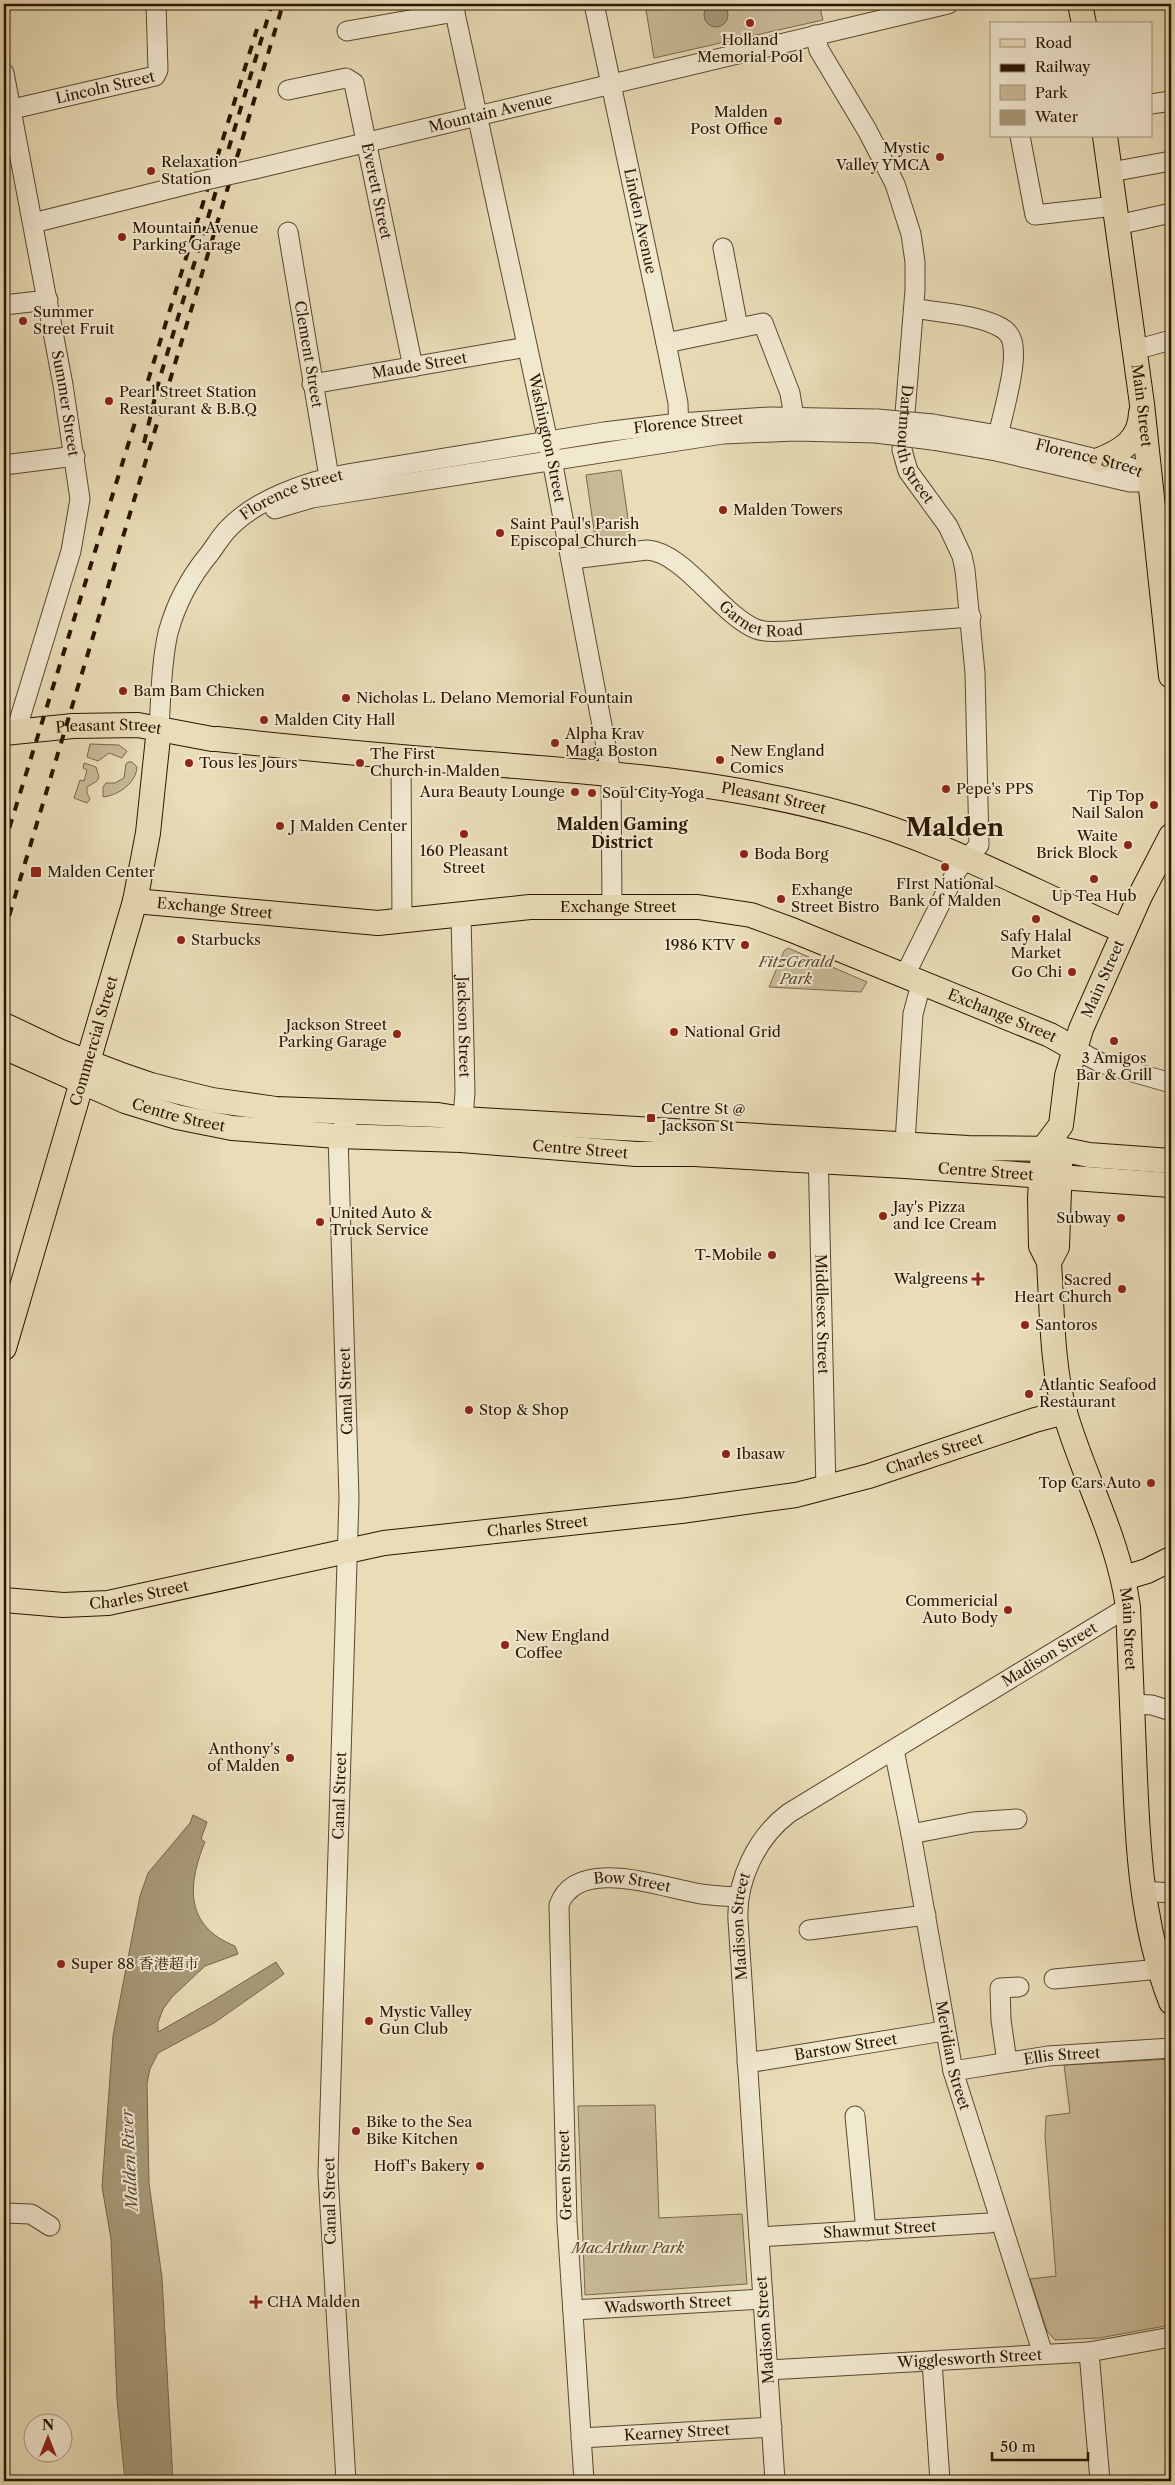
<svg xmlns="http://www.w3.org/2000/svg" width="1175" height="2485" viewBox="0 0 1175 2485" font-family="'Libre Caslon Text','Noto Serif SC',serif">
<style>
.green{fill:#c9ba98;stroke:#7a684c}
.water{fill:#a89979;stroke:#766549}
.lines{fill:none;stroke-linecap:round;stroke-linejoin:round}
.minor-casing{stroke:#5a482e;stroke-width:21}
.major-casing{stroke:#2a1601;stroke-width:26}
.minor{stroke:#f1e8d0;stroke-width:19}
.major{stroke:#e9dcb7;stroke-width:24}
.rail{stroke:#2a1601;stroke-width:4;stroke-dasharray:9 9;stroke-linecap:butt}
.minor-bridge-casing{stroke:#5a482e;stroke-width:21;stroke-linecap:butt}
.minor-bridge{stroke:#f1e8d0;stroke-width:19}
.poi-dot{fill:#8f2418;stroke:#f1e8d0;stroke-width:2}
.labels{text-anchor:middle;stroke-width:4;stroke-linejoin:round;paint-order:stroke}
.poi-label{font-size:15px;fill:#2a1601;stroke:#f1e8d0;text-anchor:start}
.street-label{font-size:15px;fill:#2a1601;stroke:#f1e8d0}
.park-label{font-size:15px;font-style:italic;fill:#5a472e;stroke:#f1e8d0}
.neighbourhood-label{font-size:16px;font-weight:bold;fill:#2a1601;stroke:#f1e8d0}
.water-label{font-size:16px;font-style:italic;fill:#5c4a31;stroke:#f1e8d0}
.town-label{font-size:25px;font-weight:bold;fill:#2a1601;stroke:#f1e8d0}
</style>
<rect width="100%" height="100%" fill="#e9dcb7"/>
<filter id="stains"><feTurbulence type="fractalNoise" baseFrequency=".004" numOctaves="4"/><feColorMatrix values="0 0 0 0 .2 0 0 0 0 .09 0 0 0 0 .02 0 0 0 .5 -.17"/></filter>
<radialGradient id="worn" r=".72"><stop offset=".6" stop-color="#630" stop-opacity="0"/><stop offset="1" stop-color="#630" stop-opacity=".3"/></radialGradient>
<!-- green -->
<g class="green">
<path d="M645,4H819L823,20L654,58Z"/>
<path d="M621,470L631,539L596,544L586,475Z"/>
<path d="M90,744L119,745L127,751L122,758L109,753L98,761L87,757Z"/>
<path d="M128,762H132L137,767C136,783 119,795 103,797V787L106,783H115L124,778L126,764Z"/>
<path d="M84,763L96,767L99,777L97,781L87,787V793L90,799L87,803L74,798L80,780L84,781L87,770L83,768Z"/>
<path d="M788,948L867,982L861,992L769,987L784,951Z"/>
<path d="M1171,2059V2325L1099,2338L1055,2340L1047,2331L1030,2279L1056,2276L1045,2136L1046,2116L1070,2113L1064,2065Z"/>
<path d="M655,2105L659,2218L742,2214L747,2284L585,2295L578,2106Z"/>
</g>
<!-- water -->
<g class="water">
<circle cx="716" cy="15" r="12"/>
<path d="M193,1815L207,1822L201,1839L205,1842C187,1886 185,1926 235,1946L238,1954L205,1966L172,1997L163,2009L158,2023V2032L209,2003L276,1962L284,1974L214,2023L158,2053L150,2069L147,2083L149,2183L162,2278L173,2481H125L117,2400L111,2239L102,2187L113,2036L140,1896L148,1873L190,1823Z"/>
</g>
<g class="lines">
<!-- minor casing -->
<g class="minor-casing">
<g id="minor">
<path id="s1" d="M453,4L552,460L611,773L612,906"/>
<path id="s2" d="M594,4L666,343L678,403L679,434"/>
<path d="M347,31L455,12"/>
<path id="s3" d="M815,35L819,50L867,130L895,184L911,234L915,262V290L902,450L908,471L948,526L962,556L965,570L975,673L979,845L957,870L904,977"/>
<path id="s4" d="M4,73L63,385L80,499L71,551L16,731"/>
<path id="s5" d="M288,90L346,78L354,83L413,367"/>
<path d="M1151,104L1171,101"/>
<path id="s6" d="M4,111L155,76L158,70L156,4"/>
<path d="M1020,136L1035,215L1115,206"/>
<path id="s7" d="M255,169L948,4"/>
<path d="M1111,172L1171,161"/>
<path d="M33,223L197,182"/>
<path d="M1117,225L1171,213"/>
<path id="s8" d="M288,232L329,477"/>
<path d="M723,248L738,327"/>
<path d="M4,305L48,300"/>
<path d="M914,308C940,313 972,314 996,325C1003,328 1010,333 1012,341C1019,365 1000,420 996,447"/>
<path d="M666,343L763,323L790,393L794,417"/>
<path d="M1135,350L1171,340"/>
<path id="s9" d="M312,384L527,347"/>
<path id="s10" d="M933,424L998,435L1129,467L1142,473L1151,482"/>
<path d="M932,440L996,451L1130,482H1151"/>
<path d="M4,465L75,456"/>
<path d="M275,509L312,498L723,434L795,431L876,433"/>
<path id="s11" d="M572,559L647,550C684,552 721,615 756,629C766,633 777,631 787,631L971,617"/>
<path id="s12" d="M159,728C161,697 161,664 168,633C176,603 190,577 210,553C216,545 221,536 228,529C256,499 308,481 347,474L604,432L679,423L769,417L877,419"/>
<path d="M401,757L402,921"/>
<path id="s13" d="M461,915L465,1092L462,1131"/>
<path d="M1075,1049L1101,1063L1171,1083"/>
<path d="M905,1143L913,1014L921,984"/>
<path id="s14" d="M818,1148L826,1489"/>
<path d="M1132,1704L1152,1705L1171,1711"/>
<path id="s15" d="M894,1750L911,1834L953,2071L1043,2354"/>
<path d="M911,1834L973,1822L1017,1819"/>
<path d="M1143,1891L1171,1893"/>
<path d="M809,1930L926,1915"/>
<path d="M1054,1979L1160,1969"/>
<path d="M1007,2062L1001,2020L1000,1988L1019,1987"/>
<path id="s16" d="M747,2063L944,2031"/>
<path id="s17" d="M953,2071L1048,2056L1171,2048"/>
<path d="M855,2116L866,2231"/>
<path d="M4,2213L31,2214L50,2226"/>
<path id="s18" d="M759,2237L989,2223L1000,2220"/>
<path id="s19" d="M573,2310L763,2299"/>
<path d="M1089,2352L1100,2481"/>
<path d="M932,2361L940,2481"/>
<path id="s20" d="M768,2370L1089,2352L1171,2337"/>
<path id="s21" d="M581,2438L772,2427"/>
<path id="s22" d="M346,2481L328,2174L349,1498L338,1136L351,1114"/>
<path id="s23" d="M584,2481L567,2222L559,1905C577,1856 660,1887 696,1893C710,1896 724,1896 738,1897"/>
<path id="s24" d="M775,2481L738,1920C736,1880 757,1837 789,1813L1128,1607"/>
</g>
</g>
<!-- major casing -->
<g class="major-casing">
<g id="major">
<path d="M1080,4L1084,24"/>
<path id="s25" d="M1105,136L1142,404L1171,676"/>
<path d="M1099,460C1122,451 1140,440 1141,413"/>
<path id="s26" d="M4,733L73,726L138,725L212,739"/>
<path id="s27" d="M217,739C308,749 398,757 489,764C610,773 729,782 847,815C943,841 1033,892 1124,931"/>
<path id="s28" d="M1171,836L1140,896L1081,1029L1067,1076L1061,1125L1043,1149L1040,1198L1041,1246L1049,1262C1052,1309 1052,1369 1065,1413C1085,1481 1118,1536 1128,1607C1130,1655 1132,1704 1134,1752C1137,1837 1140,1922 1171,2002"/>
<path id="s29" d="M135,901L378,923L530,907H698L751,915L792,930L1050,1035L1075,1049"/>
<path d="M4,1025L61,1052L119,1074L151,1085L212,1100L276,1109L438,1115L463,1119L968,1148L1060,1149L1089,1155L1171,1161"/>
<path id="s30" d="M4,1047L125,1101L177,1117L232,1128L338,1136L461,1140L636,1154H694L905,1166L1171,1185"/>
<path d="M1049,1262L1057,1247L1060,1162"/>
<path id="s31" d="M4,1348L135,901L148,833L159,728"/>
<path d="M1124,1578L1147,1571L1171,1559"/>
<path id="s32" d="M4,1600L63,1605L108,1603L384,1543L681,1511L796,1495L869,1476L1035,1420L1065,1412"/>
</g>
</g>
<!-- minor -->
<use href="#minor" class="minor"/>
<!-- major -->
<use href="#major" class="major"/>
<!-- rail -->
<g class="rail">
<path d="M144,443L159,381L272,4"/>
<path d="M4,845L257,29"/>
<path d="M4,933L283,4"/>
</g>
<!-- minor-bridge casing -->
<g class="minor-bridge-casing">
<g id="minor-bridge">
<path d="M197,182L255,169"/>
<path d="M877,419L933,424"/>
<path d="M876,433L932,440"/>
</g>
</g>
<!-- minor-bridge -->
<use href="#minor-bridge" class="minor-bridge"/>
</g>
<!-- markers -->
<g class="poi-dot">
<circle cx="750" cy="23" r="5"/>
<circle cx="778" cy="121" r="5"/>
<circle cx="940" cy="157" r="5"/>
<circle cx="151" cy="171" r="5"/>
<circle cx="122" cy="237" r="5"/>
<circle cx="23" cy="321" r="5"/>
<circle cx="109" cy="401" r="5"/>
<circle cx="723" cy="510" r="5"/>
<circle cx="500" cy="533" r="5"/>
<circle cx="123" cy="691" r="5"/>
<circle cx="346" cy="698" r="5"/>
<circle cx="264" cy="720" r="5"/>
<circle cx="555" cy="743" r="5"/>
<circle cx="720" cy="760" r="5"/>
<circle cx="189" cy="763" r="5"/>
<circle cx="360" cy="763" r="5"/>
<circle cx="946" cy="789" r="5"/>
<circle cx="575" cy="792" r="5"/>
<circle cx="592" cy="793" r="5"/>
<circle cx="1154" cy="805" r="5"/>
<circle cx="280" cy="826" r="5"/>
<circle cx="464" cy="834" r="5"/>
<circle cx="1128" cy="845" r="5"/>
<circle cx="744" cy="854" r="5"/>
<circle cx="945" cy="867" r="5"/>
<rect x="30" y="866" width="12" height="12" rx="2.5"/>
<circle cx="1094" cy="879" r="5"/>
<circle cx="781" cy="899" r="5"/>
<circle cx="1036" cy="919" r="5"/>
<circle cx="181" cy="940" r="5"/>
<circle cx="745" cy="945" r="5"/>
<circle cx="1072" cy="972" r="5"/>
<circle cx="674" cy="1032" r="5"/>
<circle cx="397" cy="1034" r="5"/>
<circle cx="1114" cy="1041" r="5"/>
<rect x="646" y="1113" width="10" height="10" rx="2.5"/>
<circle cx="883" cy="1216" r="5"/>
<circle cx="1121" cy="1218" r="5"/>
<circle cx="320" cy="1222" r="5"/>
<circle cx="772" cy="1255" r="5"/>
<path d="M975.5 1271.5h5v5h5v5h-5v5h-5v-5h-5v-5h5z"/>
<circle cx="1122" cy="1289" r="5"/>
<circle cx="1025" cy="1325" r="5"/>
<circle cx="1029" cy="1394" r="5"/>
<circle cx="469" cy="1410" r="5"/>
<circle cx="726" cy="1454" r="5"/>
<circle cx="1151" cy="1483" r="5"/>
<circle cx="1008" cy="1610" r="5"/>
<circle cx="505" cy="1645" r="5"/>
<circle cx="290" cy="1758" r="5"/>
<circle cx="61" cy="1964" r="5"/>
<circle cx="369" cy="2021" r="5"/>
<circle cx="356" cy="2131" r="5"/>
<circle cx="480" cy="2166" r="5"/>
<path d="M253.5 2294.5h5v5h5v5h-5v5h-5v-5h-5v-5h5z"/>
</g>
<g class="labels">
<!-- poi labels -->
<g class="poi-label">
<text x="750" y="45" text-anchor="middle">Holland<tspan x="750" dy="17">Memorial Pool</tspan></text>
<text x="768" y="117" text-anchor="end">Malden<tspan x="768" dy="17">Post Office</tspan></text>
<text x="930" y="153" text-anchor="end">Mystic<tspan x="930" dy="17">Valley YMCA</tspan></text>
<text x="161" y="167">Relaxation<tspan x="161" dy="17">Station</tspan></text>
<text x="132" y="233">Mountain Avenue<tspan x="132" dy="17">Parking Garage</tspan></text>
<text x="33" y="317">Summer<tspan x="33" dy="17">Street Fruit</tspan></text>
<text x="119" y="397">Pearl Street Station<tspan x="119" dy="17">Restaurant &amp; B.B.Q</tspan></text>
<text x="733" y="515">Malden Towers</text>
<text x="510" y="529">Saint Paul's Parish<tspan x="510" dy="17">Episcopal Church</tspan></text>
<text x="133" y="696">Bam Bam Chicken</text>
<text x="356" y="703">Nicholas L. Delano Memorial Fountain</text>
<text x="274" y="725">Malden City Hall</text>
<text x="565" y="739">Alpha Krav<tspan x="565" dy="17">Maga Boston</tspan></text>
<text x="730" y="756">New England<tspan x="730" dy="17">Comics</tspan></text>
<text x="370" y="759">The First<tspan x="370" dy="17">Church in Malden</tspan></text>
<text x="199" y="768">Tous les Jours</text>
<text x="956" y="794">Pepe's PPS</text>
<text x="565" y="797" text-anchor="end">Aura Beauty Lounge</text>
<text x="602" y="798">Soul City Yoga</text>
<text x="1144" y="801" text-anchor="end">Tip Top<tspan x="1144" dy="17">Nail Salon</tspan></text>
<text x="290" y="831">J Malden Center</text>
<text x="1118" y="841" text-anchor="end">Waite<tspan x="1118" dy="17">Brick Block</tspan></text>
<text x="464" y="856" text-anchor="middle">160 Pleasant<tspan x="464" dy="17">Street</tspan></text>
<text x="754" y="859">Boda Borg</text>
<text x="47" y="877">Malden Center</text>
<text x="945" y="889" text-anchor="middle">FIrst National<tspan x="945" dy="17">Bank of Malden</tspan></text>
<text x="791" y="895">Exhange<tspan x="791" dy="17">Street Bistro</tspan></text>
<text x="1094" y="901" text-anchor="middle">Up Tea Hub</text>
<text x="1036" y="941" text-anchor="middle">Safy Halal<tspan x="1036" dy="17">Market</tspan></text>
<text x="191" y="945">Starbucks</text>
<text x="735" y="950" text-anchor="end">1986 KTV</text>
<text x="1062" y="977" text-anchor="end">Go Chi</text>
<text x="387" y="1030" text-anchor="end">Jackson Street<tspan x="387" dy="17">Parking Garage</tspan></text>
<text x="684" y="1037">National Grid</text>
<text x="1114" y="1063" text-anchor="middle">3 Amigos<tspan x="1114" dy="17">Bar &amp; Grill</tspan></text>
<text x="661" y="1114">Centre St @<tspan x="661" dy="17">Jackson St</tspan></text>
<text x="893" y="1212">Jay's Pizza<tspan x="893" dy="17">and Ice Cream</tspan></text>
<text x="330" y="1218">United Auto &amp;<tspan x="330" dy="17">Truck Service</tspan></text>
<text x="1111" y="1223" text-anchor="end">Subway</text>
<text x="762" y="1260" text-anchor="end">T-Mobile</text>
<text x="968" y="1284" text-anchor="end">Walgreens</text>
<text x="1112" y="1285" text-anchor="end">Sacred<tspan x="1112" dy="17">Heart Church</tspan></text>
<text x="1035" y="1330">Santoros</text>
<text x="1039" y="1390">Atlantic Seafood<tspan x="1039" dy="17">Restaurant</tspan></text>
<text x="479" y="1415">Stop &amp; Shop</text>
<text x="736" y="1459">Ibasaw</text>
<text x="1141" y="1488" text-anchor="end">Top Cars Auto</text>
<text x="998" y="1606" text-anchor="end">Commericial<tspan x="998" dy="17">Auto Body</tspan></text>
<text x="515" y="1641">New England<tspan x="515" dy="17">Coffee</tspan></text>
<text x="280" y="1754" text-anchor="end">Anthony's<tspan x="280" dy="17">of Malden</tspan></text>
<text x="71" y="1969">Super 88 香港超市</text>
<text x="379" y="2017">Mystic Valley<tspan x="379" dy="17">Gun Club</tspan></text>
<text x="366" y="2127">Bike to the Sea<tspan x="366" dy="17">Bike Kitchen</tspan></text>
<text x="470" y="2171" text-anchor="end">Hoff's Bakery</text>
<text x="267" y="2307">CHA Malden</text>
</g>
<!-- street labels -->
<g class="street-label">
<text dy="5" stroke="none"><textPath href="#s6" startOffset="104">Lincoln Street</textPath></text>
<text dy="5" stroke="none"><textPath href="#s7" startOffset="242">Mountain Avenue</textPath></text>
<text dy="5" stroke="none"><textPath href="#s5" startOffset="179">Everett Street</textPath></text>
<text dy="5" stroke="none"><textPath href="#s2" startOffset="222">Linden Avenue</textPath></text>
<text dy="5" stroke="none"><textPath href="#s8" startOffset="124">Clement Street</textPath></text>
<text dy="5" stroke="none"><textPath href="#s9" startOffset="109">Maude Street</textPath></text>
<text dy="5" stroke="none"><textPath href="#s4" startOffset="336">Summer Street</textPath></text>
<text dy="5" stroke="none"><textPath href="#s25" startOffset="272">Main Street</textPath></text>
<text dy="5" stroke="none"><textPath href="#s12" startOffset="695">Florence Street</textPath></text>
<text dy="5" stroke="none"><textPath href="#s1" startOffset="444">Washington Street</textPath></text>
<text dy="5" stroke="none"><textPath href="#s3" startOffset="436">Dartmouth Street</textPath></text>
<text dy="5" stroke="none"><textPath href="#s10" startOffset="160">Florence Street</textPath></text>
<text dy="5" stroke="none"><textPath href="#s12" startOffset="290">Florence Street</textPath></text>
<text dy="5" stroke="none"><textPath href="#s11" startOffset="214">Garnet Road</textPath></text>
<text dy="5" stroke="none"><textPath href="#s26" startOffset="105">Pleasant Street</textPath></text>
<text dy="5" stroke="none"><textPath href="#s27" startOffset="560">Pleasant Street</textPath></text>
<text dy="5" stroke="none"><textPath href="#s29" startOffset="485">Exchange Street</textPath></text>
<text dy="5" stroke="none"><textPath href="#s29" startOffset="80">Exchange Street</textPath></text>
<text transform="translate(1103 979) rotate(-66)" y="5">Main Street</text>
<text dy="5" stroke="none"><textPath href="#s29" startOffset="889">Exchange Street</textPath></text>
<text dy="5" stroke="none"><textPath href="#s13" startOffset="112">Jackson Street</textPath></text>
<text dy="5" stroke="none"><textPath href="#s31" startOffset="320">Commercial Street</textPath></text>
<text dy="5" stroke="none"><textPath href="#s30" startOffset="188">Centre Street</textPath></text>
<text dy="5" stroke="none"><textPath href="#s30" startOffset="592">Centre Street</textPath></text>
<text dy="5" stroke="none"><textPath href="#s30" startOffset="998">Centre Street</textPath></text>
<text dy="5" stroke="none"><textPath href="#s14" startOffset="166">Middlesex Street</textPath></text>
<text transform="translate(346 1391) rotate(-92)" y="5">Canal Street</text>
<text dy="5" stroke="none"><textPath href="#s32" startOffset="946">Charles Street</textPath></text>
<text dy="5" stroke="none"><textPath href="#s32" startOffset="541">Charles Street</textPath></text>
<text dy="5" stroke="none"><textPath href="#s32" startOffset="136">Charles Street</textPath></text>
<text dy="5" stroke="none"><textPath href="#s28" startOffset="835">Main Street</textPath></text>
<text dy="5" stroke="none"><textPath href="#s24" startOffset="990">Madison Street</textPath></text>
<text dy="5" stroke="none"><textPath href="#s22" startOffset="686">Canal Street</textPath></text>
<text dy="5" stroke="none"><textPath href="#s23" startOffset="661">Bow Street</textPath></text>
<text dy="5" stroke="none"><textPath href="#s24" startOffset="556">Madison Street</textPath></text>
<text dy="5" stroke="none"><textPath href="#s16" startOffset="100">Barstow Street</textPath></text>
<text dy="5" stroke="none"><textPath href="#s15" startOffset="311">Meridian Street</textPath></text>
<text dy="5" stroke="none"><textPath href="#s17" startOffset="110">Ellis Street</textPath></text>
<text transform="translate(565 2175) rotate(-92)" y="5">Green Street</text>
<text transform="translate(330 2201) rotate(-91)" y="5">Canal Street</text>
<text dy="5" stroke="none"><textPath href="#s18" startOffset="121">Shawmut Street</textPath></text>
<text dy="5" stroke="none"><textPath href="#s19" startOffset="95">Wadsworth Street</textPath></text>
<text transform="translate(765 2330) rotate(-94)" y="5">Madison Street</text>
<text dy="5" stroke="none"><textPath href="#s20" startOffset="202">Wigglesworth Street</textPath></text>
<text dy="5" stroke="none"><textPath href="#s21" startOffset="96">Kearney Street</textPath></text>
</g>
<!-- park labels -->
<g class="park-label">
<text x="796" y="967">FitzGerald<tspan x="796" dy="17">Park</tspan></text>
<text x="628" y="2253">MacArthur Park</text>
</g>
<!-- neighbourhood labels -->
<g class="neighbourhood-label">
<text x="622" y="830">Malden Gaming<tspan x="622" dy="18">District</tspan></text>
</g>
<!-- water labels -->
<g class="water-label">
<text transform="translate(129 2160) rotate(-93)" y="6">Malden River</text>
</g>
<!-- town labels -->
<g class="town-label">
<text x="955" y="836">Malden</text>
</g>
</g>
<!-- margin -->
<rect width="1175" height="2485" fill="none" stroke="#e9dcb7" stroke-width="20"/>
<rect x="5" y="5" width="1165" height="2475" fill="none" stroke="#2a1601" stroke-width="2.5"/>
<rect x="10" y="10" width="1155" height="2465" fill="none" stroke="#2a1601"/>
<!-- legend -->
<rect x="990" y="22" width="162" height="115" fill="#f1e8d0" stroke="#a1947d"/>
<rect x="1000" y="39" width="25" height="8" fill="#e9dcb7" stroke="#a1947d"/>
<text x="1035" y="48" font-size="15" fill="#2a1601">Road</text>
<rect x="1000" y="64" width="25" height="8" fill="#2a1601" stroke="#a1947d"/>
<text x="1035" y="72" font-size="15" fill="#2a1601">Railway</text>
<rect x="1000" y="85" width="25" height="15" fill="#c9ba98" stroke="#a1947d"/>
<text x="1035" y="98" font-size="15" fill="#2a1601">Park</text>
<rect x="1000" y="110" width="25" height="15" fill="#a89979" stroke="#a1947d"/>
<text x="1035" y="122" font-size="15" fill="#2a1601">Water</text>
<!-- north arrow -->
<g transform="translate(48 2438)"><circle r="24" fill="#f1e8d0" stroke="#a1947d"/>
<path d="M0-4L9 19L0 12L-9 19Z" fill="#8f2418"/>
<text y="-8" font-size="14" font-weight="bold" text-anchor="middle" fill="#2a1601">N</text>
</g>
<!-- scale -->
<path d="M992 2452v8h96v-8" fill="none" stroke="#2a1601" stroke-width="2.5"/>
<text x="1000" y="2452" font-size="15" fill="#2a1601" stroke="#f1e8d0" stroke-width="4" paint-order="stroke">50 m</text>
<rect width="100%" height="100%" filter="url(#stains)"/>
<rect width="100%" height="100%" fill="url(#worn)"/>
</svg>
